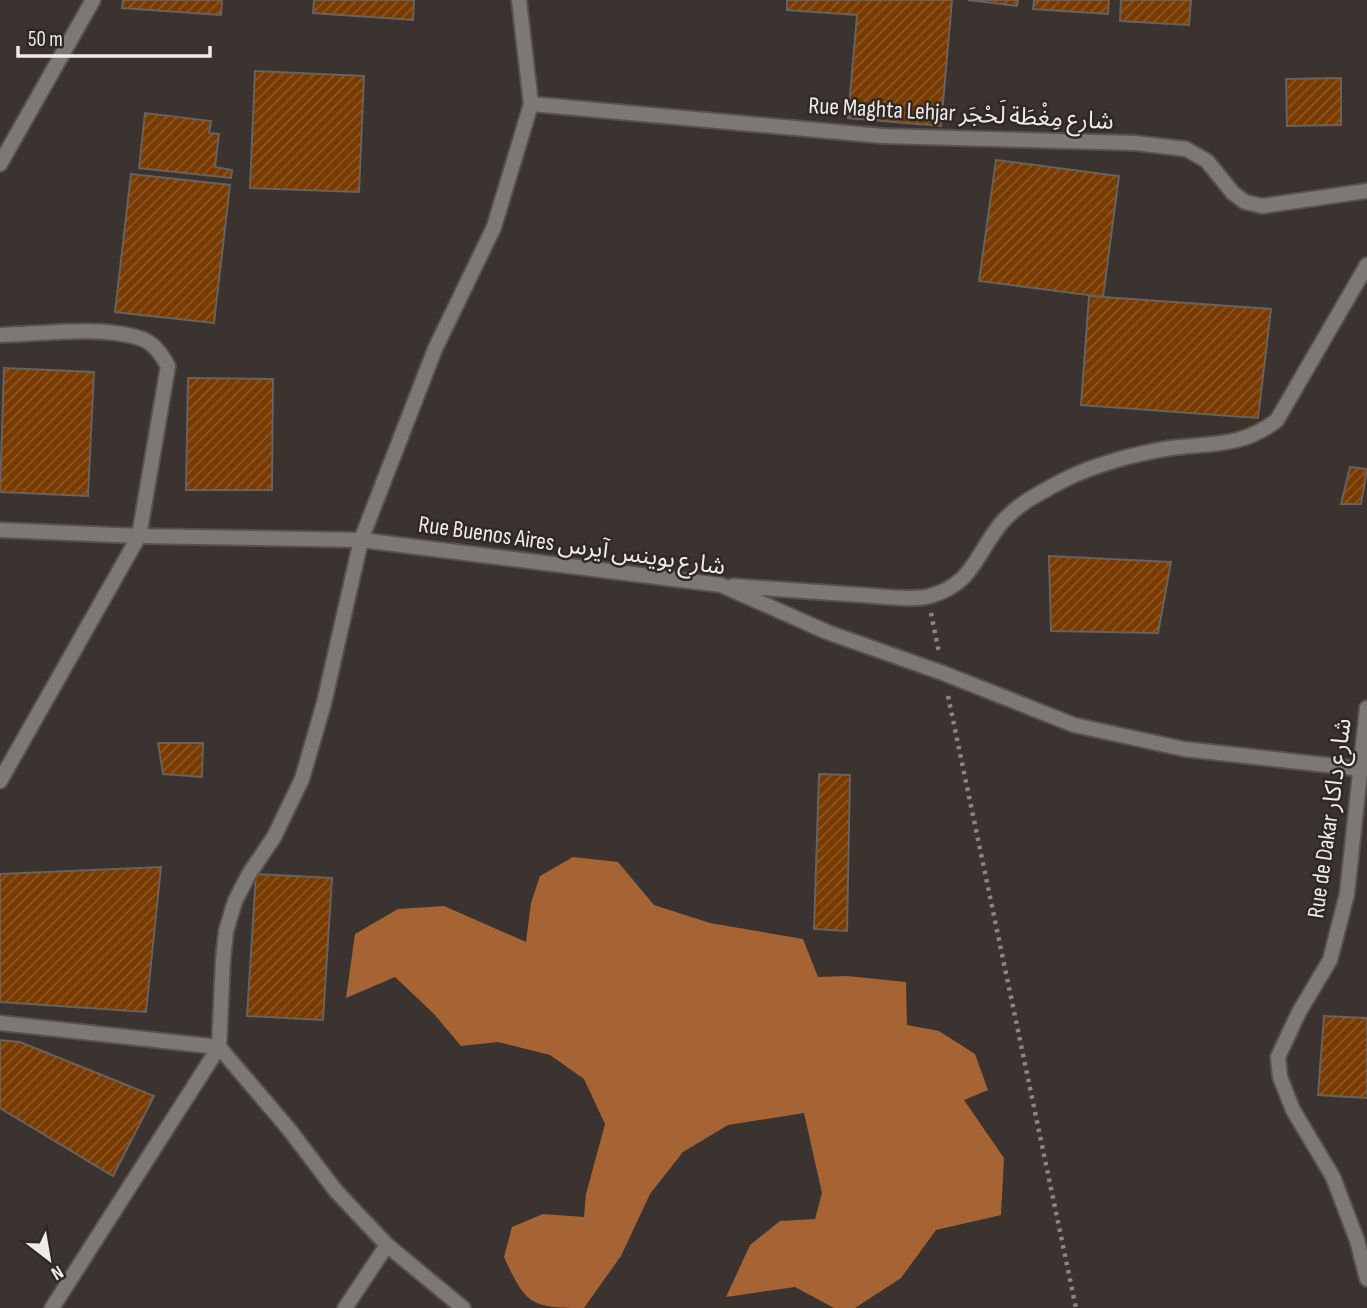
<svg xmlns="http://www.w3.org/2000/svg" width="1367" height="1308" viewBox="0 0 1367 1308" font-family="'Sofia Sans Condensed','Noto Sans Arabic',sans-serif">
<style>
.water{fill:#a66435}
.building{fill:url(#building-hatch);stroke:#68615c;stroke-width:2}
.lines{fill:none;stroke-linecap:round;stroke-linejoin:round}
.street-casing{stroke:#57504d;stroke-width:18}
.path{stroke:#8b8682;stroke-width:4.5;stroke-dasharray:3.5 5;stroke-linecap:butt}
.street{stroke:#7c7876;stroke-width:14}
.labels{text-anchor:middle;stroke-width:5;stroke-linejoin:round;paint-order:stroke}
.street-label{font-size:24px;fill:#efebe8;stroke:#2f2925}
</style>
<defs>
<pattern id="building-hatch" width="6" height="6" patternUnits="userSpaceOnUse" patternTransform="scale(1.75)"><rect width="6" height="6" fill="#793b02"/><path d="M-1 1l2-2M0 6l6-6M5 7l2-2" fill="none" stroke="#8c5827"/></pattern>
</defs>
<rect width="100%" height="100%" fill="#3a332f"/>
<!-- water -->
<path class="water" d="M573,857L618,862L654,905L710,923L803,939L818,977L847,976L906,982L907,1025L939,1031L975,1054L988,1090L964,1100L1004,1158L1001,1215L936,1230L901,1278L855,1308H834L795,1287L726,1297L750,1245L780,1221L815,1219L822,1193L804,1113L728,1125L683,1152L650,1194L621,1256L584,1308C531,1308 526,1305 504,1257L512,1227L543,1214L584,1217L586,1194L605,1124L584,1079L550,1055L498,1042L461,1046L434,1014L395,977L346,998L355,934L398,909L444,906L526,942L531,903L540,876Z"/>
<!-- building -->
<g class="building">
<path d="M123,0H222L221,15L122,8Z"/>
<path d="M314,0H414L413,20L313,13Z"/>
<path d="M787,0H952L941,126L848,118L857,15L787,10Z"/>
<path d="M968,0H1018L1017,6Z"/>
<path d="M1034,0H1109L1108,14L1033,9Z"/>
<path d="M1121,0H1191L1189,25L1120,21Z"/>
<path d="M255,71L364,76L359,192L250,188Z"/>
<path d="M1341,78V125L1287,126L1286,79Z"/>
<path d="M145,113L211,121L209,133L219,134L215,167L232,170L231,178L139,168Z"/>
<path d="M996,160L1119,176L1103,297L979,281Z"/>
<path d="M131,174L230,185L214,323L115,312Z"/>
<path d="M1089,296L1271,309L1258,418L1081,405Z"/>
<path d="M4,368L94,372L88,496L0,492Z"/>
<path d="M188,378L273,379L272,490H186Z"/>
<path d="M1350,467L1367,469L1361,504H1341Z"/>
<path d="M1049,556L1171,562L1158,633L1051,631Z"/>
<path d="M158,743H203L202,777L163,774Z"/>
<path d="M819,774L850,775L847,931L814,929Z"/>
<path d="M161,867L146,1012L0,1002V874Z"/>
<path d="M256,874L332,878L323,1020L247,1016Z"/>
<path d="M1324,1016L1367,1018V1098L1318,1095Z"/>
<path d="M0,1040L20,1042L154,1096L113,1176L0,1108Z"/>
</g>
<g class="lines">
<!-- street casing -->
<g class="street-casing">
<g id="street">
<path d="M531,104L882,136L1135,143L1186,149L1207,161L1233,193L1245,202L1262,206L1367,191"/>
<path d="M0,164L93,0"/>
<path d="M0,335C42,334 103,325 142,339C154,343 162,355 168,366L139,536L0,781"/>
<path d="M0,530L139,536L361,540L721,585L827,632L943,673L1074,725L1184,749L1362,769"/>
<path d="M733,586C776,589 818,592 861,595C881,596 912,601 930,596C972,584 975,557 999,526C1015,505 1041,492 1064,480C1093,465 1137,453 1171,448C1211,443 1243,447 1277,420L1367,265"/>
<path d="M1367,708L1347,894L1330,960L1299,1012L1278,1057L1280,1077L1293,1110L1333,1177L1357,1240L1367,1279"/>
<path d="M0,1023L219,1047L52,1308"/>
<path d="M345,1308L387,1245"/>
<path d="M463,1308L387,1245L336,1191L288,1128L219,1047L223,960L226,931L235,901L249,874L274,837L302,779L324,703L361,540L435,349L494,227L531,104L519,0"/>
</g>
</g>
<!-- path -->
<g class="path">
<path d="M931,613L939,653"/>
<path d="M948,696L1076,1308"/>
</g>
<!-- street -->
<use href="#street" class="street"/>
</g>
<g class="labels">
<!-- street labels -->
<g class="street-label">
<text transform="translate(961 113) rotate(3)" y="8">Rue Maghta Lehjar شارع مِغْطَة لَحْجَر</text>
<text transform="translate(572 545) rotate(8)" y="8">Rue Buenos Aires شارع بوينس آيرس</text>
<text transform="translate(1329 818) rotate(-82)" y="8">Rue de Dakar شارع داكار</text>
</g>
</g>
<!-- north arrow -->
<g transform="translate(49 1259) rotate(149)" stroke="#2f2925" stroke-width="5" paint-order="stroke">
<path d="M0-5L12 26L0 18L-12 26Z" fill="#efebe8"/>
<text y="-10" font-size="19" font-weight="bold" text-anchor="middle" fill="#efebe8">N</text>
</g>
<!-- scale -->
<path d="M18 46v10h192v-10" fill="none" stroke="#efebe8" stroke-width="3.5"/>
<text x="28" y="46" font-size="21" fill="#efebe8" stroke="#2f2925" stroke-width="5" paint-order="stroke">50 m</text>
</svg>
